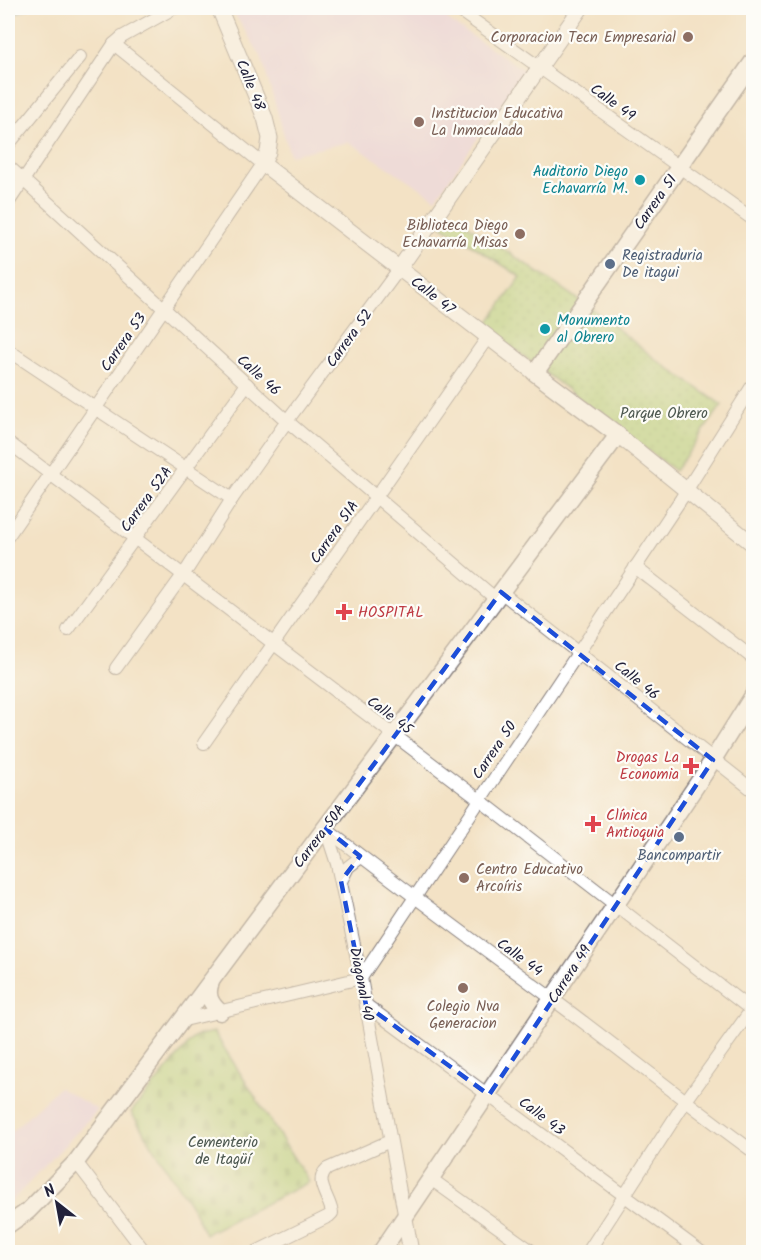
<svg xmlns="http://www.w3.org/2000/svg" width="761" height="1260" viewBox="0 0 761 1260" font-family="Kalam,sans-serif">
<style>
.built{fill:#e9d2ee}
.grass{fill:url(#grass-dots);stroke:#6a7c5e;stroke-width:1.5}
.cemetery{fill:url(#cemetery-stones);stroke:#6a7c5e;stroke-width:1.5}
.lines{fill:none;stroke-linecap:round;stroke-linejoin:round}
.stream{stroke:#5fb2da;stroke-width:4}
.minor-casing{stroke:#8a8280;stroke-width:14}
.tertiary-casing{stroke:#8a8280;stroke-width:17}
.secondary-casing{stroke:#8a8280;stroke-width:19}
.minor{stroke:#fff;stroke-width:12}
.tertiary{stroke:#fff;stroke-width:15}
.secondary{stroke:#fff;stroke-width:16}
.marked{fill:none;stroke:#1d4ed8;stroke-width:4.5;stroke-dasharray:12 8;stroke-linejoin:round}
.education-dot{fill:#8d6e63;stroke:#fdfcf7;stroke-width:2}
.culture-dot{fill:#0f9aa8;stroke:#fdfcf7;stroke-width:2}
.service-dot{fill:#5c6f8a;stroke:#fdfcf7;stroke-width:2}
.health-dot{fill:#e0444e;stroke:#fdfcf7;stroke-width:2}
.labels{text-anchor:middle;stroke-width:4.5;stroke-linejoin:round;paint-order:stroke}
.education-label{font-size:15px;fill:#785e54;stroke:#fdfcf7;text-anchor:end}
.street-label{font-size:15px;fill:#22223b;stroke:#fdfcf7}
.culture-label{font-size:15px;fill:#0d838f;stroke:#fdfcf7;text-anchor:end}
.service-label{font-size:15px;fill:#4e5e75;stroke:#fdfcf7;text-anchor:start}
.park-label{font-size:15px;fill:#4d5850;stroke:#fdfcf7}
.health-label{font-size:15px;fill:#be3a42;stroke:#fdfcf7;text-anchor:start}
</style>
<defs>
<pattern id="grass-dots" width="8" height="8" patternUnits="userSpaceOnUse" patternTransform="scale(1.5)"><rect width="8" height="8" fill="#b1d680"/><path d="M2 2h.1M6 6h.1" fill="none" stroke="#98b770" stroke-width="1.8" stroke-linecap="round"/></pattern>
<pattern id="cemetery-stones" width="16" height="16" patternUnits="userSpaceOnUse" patternTransform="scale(1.5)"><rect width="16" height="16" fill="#b1d680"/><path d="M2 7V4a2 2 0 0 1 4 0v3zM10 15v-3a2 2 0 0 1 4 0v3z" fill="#98b770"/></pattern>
</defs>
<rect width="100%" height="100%" fill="#fdfcf7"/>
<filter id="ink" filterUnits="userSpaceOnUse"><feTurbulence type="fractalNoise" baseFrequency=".0167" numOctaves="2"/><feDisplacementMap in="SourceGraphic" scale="12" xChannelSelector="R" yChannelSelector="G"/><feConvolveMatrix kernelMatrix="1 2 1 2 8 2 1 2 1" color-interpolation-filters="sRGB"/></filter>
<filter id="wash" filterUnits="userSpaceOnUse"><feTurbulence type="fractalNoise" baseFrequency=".008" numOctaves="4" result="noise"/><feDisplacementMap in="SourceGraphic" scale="24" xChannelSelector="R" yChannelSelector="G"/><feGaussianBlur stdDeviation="1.35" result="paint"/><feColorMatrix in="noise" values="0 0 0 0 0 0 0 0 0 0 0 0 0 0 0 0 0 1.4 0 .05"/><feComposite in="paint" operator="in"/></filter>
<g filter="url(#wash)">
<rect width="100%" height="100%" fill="#f3e2c5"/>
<!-- built -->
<g class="built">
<path d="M231,8H440L449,21L525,71L436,198L349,142L290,155L261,56Z"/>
<path d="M59,1087L98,1110L8,1205V1135Z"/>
</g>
<!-- grass -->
<path class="grass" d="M446,210L595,311L658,361L722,405L675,471L485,327L521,277L438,223Z"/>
<!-- cemetery -->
<path class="cemetery" d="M214,1032L309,1182L205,1234L194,1211L131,1112L195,1036Z"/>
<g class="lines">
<!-- stream -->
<path class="stream" d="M8,15L25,8"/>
</g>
</g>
<g filter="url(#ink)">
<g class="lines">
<!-- minor casing -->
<g class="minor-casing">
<g id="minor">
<path d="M456,8L754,220"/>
<path d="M8,145L80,57"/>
<path d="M8,166L287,421L496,599"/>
<path d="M8,203L114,44L122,37L174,8"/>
<path d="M8,350L232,499"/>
<path d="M8,442L485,804L754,1012"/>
<path d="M8,536L263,164L114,44"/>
<path d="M635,567L754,659"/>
<path d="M501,592L754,791"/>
<path d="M68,630L247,384"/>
<path d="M116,668L188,568L232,499L287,421L399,269"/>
<path d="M204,743L488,337"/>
<path d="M326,829C400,887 475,942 551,998C619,1048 685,1102 754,1152"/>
<path d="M326,830L337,864L361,978L405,1219"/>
<path d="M341,881L348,867L361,857"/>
<path d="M366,1005L701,1252"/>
<path d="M180,1021L361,978L681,499L754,383"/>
<path d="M76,1162L145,1252"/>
<path d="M431,1179L533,1252"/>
<path d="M256,1252L329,1216L332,1213C330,1197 313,1182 327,1169L390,1141"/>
<path d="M588,1252L685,1102L754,1006"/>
</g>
</g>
<!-- tertiary casing -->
<g class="tertiary-casing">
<g id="tertiary">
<path d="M219,8L265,118L270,138L268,152L263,164L535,373"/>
<path d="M399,269L581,8"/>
<path d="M618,435L754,545"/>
<path d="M405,1219L411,1252"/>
</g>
</g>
<!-- secondary casing -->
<g class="secondary-casing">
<g id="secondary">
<path d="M211,982C206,995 210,1003 220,1012"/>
<path d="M8,1225L28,1211L76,1162L618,435L535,373L754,60"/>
<path d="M381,1252L704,774L754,694"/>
</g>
</g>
<!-- minor -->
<use href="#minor" class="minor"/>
<!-- tertiary -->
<use href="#tertiary" class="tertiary"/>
<!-- secondary -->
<use href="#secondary" class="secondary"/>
</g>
</g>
<!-- marked area -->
<path d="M0 0H761V1260H0ZM501,592L713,760L489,1095L366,1005L341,881L360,856L326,829Z" fill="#f3e2c5" fill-opacity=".55" fill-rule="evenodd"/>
<path class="marked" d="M501,592L713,760L489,1095L366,1005L341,881L360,856L326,829Z"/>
<!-- markers -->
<g class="education-dot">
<circle cx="688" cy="37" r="6"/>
<circle cx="419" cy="122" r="6"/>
<circle cx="520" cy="234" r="6"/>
<circle cx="464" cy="878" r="6"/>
<circle cx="463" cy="988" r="6"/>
</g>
<g class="culture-dot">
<circle cx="640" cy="180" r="6"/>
<circle cx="545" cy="329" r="6"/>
</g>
<g class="service-dot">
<circle cx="610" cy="264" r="6"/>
<circle cx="679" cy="837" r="6"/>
</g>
<g class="health-dot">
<path d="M341 603h6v6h6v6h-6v6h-6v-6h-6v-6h6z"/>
<path d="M688 757h6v6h6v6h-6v6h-6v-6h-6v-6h6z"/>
<path d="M590 815h6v6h6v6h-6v6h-6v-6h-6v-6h6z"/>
</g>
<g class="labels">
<!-- education labels -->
<g class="education-label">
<text x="676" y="42">Corporacion Tecn Empresarial</text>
<text x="431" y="118" text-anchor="start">Institucion Educativa<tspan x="431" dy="17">La Inmaculada</tspan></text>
<text x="508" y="230">Biblioteca Diego<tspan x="508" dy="17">Echavarría Misas</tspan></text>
<text x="476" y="874" text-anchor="start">Centro Educativo<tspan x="476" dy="17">Arcoíris</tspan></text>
<text x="463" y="1011" text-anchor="middle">Colegio Nva<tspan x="463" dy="17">Generacion</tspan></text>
</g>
<!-- street labels -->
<g class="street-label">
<text transform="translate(251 85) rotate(68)" y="5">Calle 48</text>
<text transform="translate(613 102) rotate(36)" y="5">Calle 49</text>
<text transform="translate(655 202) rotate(-55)" y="5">Carrera 51</text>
<text transform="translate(433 295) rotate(38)" y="5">Calle 47</text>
<text transform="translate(349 338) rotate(-54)" y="5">Carrera 52</text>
<text transform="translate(123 342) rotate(-55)" y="5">Carrera 53</text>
<text transform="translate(259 375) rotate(42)" y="5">Calle 46</text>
<text transform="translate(146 499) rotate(-54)" y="5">Carrera 52A</text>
<text transform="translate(334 532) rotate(-55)" y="5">Carrera 51A</text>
<text transform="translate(637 680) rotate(39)" y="5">Calle 46</text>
<text transform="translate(390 715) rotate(37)" y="5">Calle 45</text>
<text transform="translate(494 750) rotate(-56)" y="5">Carrera 50</text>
<text transform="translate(319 836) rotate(-53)" y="5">Carrera 50A</text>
<text transform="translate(520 957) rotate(36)" y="5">Calle 44</text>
<text transform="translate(569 974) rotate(-57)" y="5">Carrera 49</text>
<text transform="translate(362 984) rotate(79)" y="5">Diagonal 40</text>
<text transform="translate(542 1116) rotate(37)" y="5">Calle 43</text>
</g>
<!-- culture labels -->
<g class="culture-label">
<text x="628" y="176">Auditorio Diego<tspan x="628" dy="17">Echavarría M.</tspan></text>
<text x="557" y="325" text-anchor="start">Monumento<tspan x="557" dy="17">al Obrero</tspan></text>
</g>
<!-- service labels -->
<g class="service-label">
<text x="622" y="260">Registraduria<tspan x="622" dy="17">De itagui</tspan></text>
<text x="679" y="860" text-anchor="middle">Bancompartir</text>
</g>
<!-- park labels -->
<g class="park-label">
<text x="664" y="418">Parque Obrero</text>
<text x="223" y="1147">Cementerio<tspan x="223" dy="17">de Itagüí</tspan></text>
</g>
<!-- health labels -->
<g class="health-label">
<text x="358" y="617">HOSPITAL</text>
<text x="679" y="762" text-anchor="end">Drogas La<tspan x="679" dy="17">Economia</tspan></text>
<text x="606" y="820">Clínica<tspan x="606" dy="17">Antioquia</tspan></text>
</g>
</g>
<!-- margin -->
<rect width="761" height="1260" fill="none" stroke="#fdfcf7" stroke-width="30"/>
<!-- north arrow -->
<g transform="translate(57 1203) rotate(329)" stroke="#fdfcf7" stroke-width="4.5" paint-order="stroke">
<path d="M0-4.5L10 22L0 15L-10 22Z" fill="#22223b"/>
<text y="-9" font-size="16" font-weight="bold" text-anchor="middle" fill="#22223b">N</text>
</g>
</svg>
